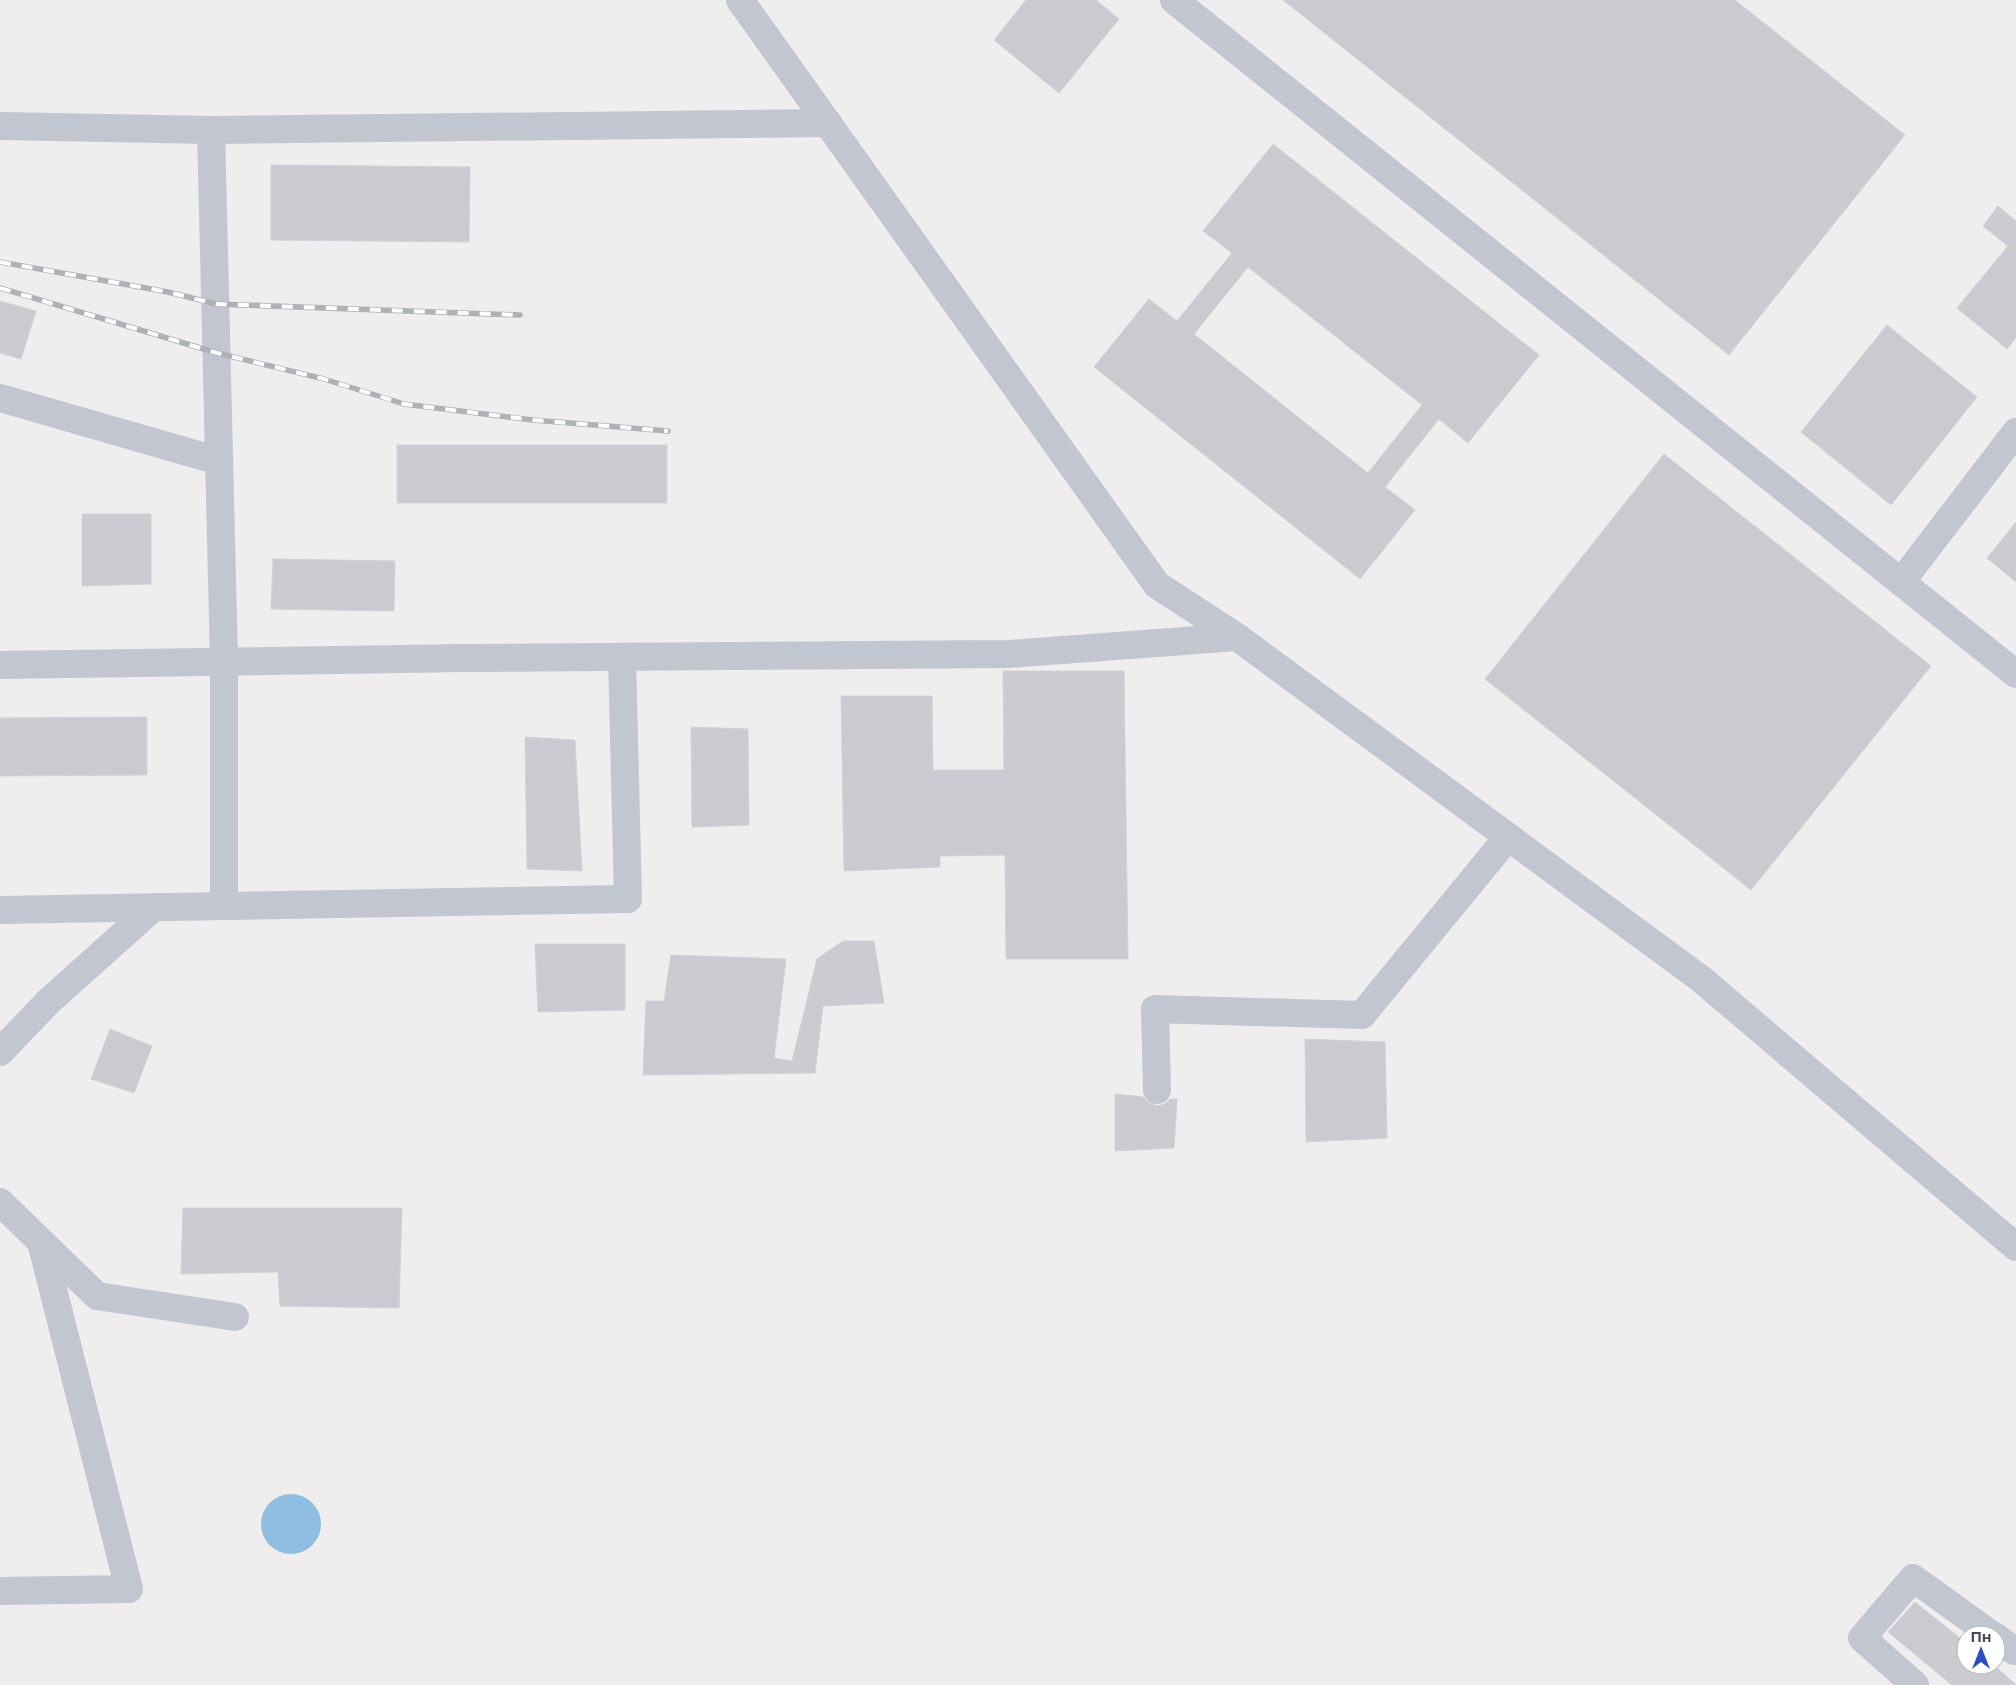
<svg xmlns="http://www.w3.org/2000/svg" width="2016" height="1685" viewBox="0 0 2016 1685" font-family="Montserrat,sans-serif">
<style>
.water{fill:#90bee2}
.building{fill:#cacbd1;stroke:#d1d2d8;fill-rule:evenodd}
.lines{fill:none;stroke-linecap:round;stroke-linejoin:round}
.minor{stroke:#c1c6d1;stroke-width:28}
.rail-casing{stroke:#b0b1b6;stroke-width:5.5}
.rail{stroke:#fff;stroke-width:4;stroke-dasharray:11;stroke-linecap:butt}
</style>
<rect width="100%" height="100%" fill="#efeded"/>
<!-- water -->
<circle class="water" cx="291" cy="1524" r="30"/>
<!-- building -->
<g class="building">
<path d="M1026,0H1096L1119,19L1059,93L994,40Z"/>
<path d="M1283,0H1735L1905,135L1729,355Z"/>
<path d="M1273,144L1539,355L1468,443L1439,419L1385,487L1415,510L1360,579L1094,367L1149,299L1177,321L1232,253L1203,231ZM1248,267L1422,405L1368,473L1194,334Z"/>
<path d="M271,165L470,167L469,242L271,240Z"/>
<path d="M1998,206L2016,221V338L2007,349L1957,308L2008,246L1983,226Z"/>
<path d="M0,301L36,311L21,359L0,353Z"/>
<path d="M1887,325L1977,397L1891,505L1801,432Z"/>
<rect x="397" y="445" width="270" height="58"/>
<path d="M1664,454L1931,666L1751,890L1485,679Z"/>
<path d="M82,514H151V584L82,586Z"/>
<path d="M2016,522V582L1987,558Z"/>
<path d="M273,559L395,561L394,611L271,609Z"/>
<path d="M1003,671H1124L1128,959H1006L1005,855L940,856V867L844,871L841,696H932L933,770H1004Z"/>
<path d="M147,717V775L0,776V718Z"/>
<path d="M691,727L748,729L749,825L692,827Z"/>
<path d="M525,737L575,740L582,871L527,869Z"/>
<path d="M843,941H874L884,1003L823,1006L815,1073L643,1075L646,1001H664L671,955L786,959L774,1058L792,1061L817,959Z"/>
<path d="M535,944H625V1010L538,1012Z"/>
<path d="M110,1029L152,1046L134,1093L91,1079Z"/>
<path d="M1305,1039L1385,1042L1387,1138L1306,1142Z"/>
<path d="M1115,1094L1143,1097L1149,1103L1157,1106L1165,1104L1170,1099H1177L1174,1148L1115,1151Z"/>
<path d="M183,1208H402L399,1308L280,1306L278,1272L181,1274Z"/>
<path d="M1915,1602L1966,1643V1665H1994L2016,1685H1952L1888,1632Z"/>
</g>
<g class="lines">
<!-- minor -->
<g class="minor">
<path d="M740,0L1157,585L1237,637L1701,979L2016,1247"/>
<path d="M1174,0L2016,674"/>
<path d="M0,126L211,130"/>
<path d="M0,398L219,461"/>
<path d="M1901,582L2016,432"/>
<path d="M0,665L466,658L1009,654L1237,637"/>
<path d="M224,906V661L211,130L828,123"/>
<path d="M0,910L628,899L622,657"/>
<path d="M0,1052L49,1001L154,907"/>
<path d="M1157,1090L1155,1009L1362,1015L1508,837"/>
<path d="M0,1202L97,1296L235,1317"/>
<path d="M0,1591L129,1589L42,1246"/>
<path d="M1996,1637L2014,1651L2016,1649"/>
<path d="M1915,1685L1862,1638L1913,1578L1992,1635"/>
</g>
<!-- rail casing -->
<g class="rail-casing">
<g id="rail">
<path d="M0,262L168,292L216,304L520,315"/>
<path d="M0,288L217,353L324,379L404,404L533,420L668,431"/>
</g>
</g>
<!-- rail -->
<use href="#rail" class="rail"/>
</g>
<!-- north arrow -->
<g transform="translate(1981 1650)"><circle r="24" fill="#ffffff" stroke="#b5b7bc"/>
<path d="M0-4L9 19L0 12L-9 19Z" fill="#2b4ccb"/>
<text y="-8" font-size="14" font-weight="bold" text-anchor="middle" fill="#474c58">Пн</text>
</g>
</svg>
